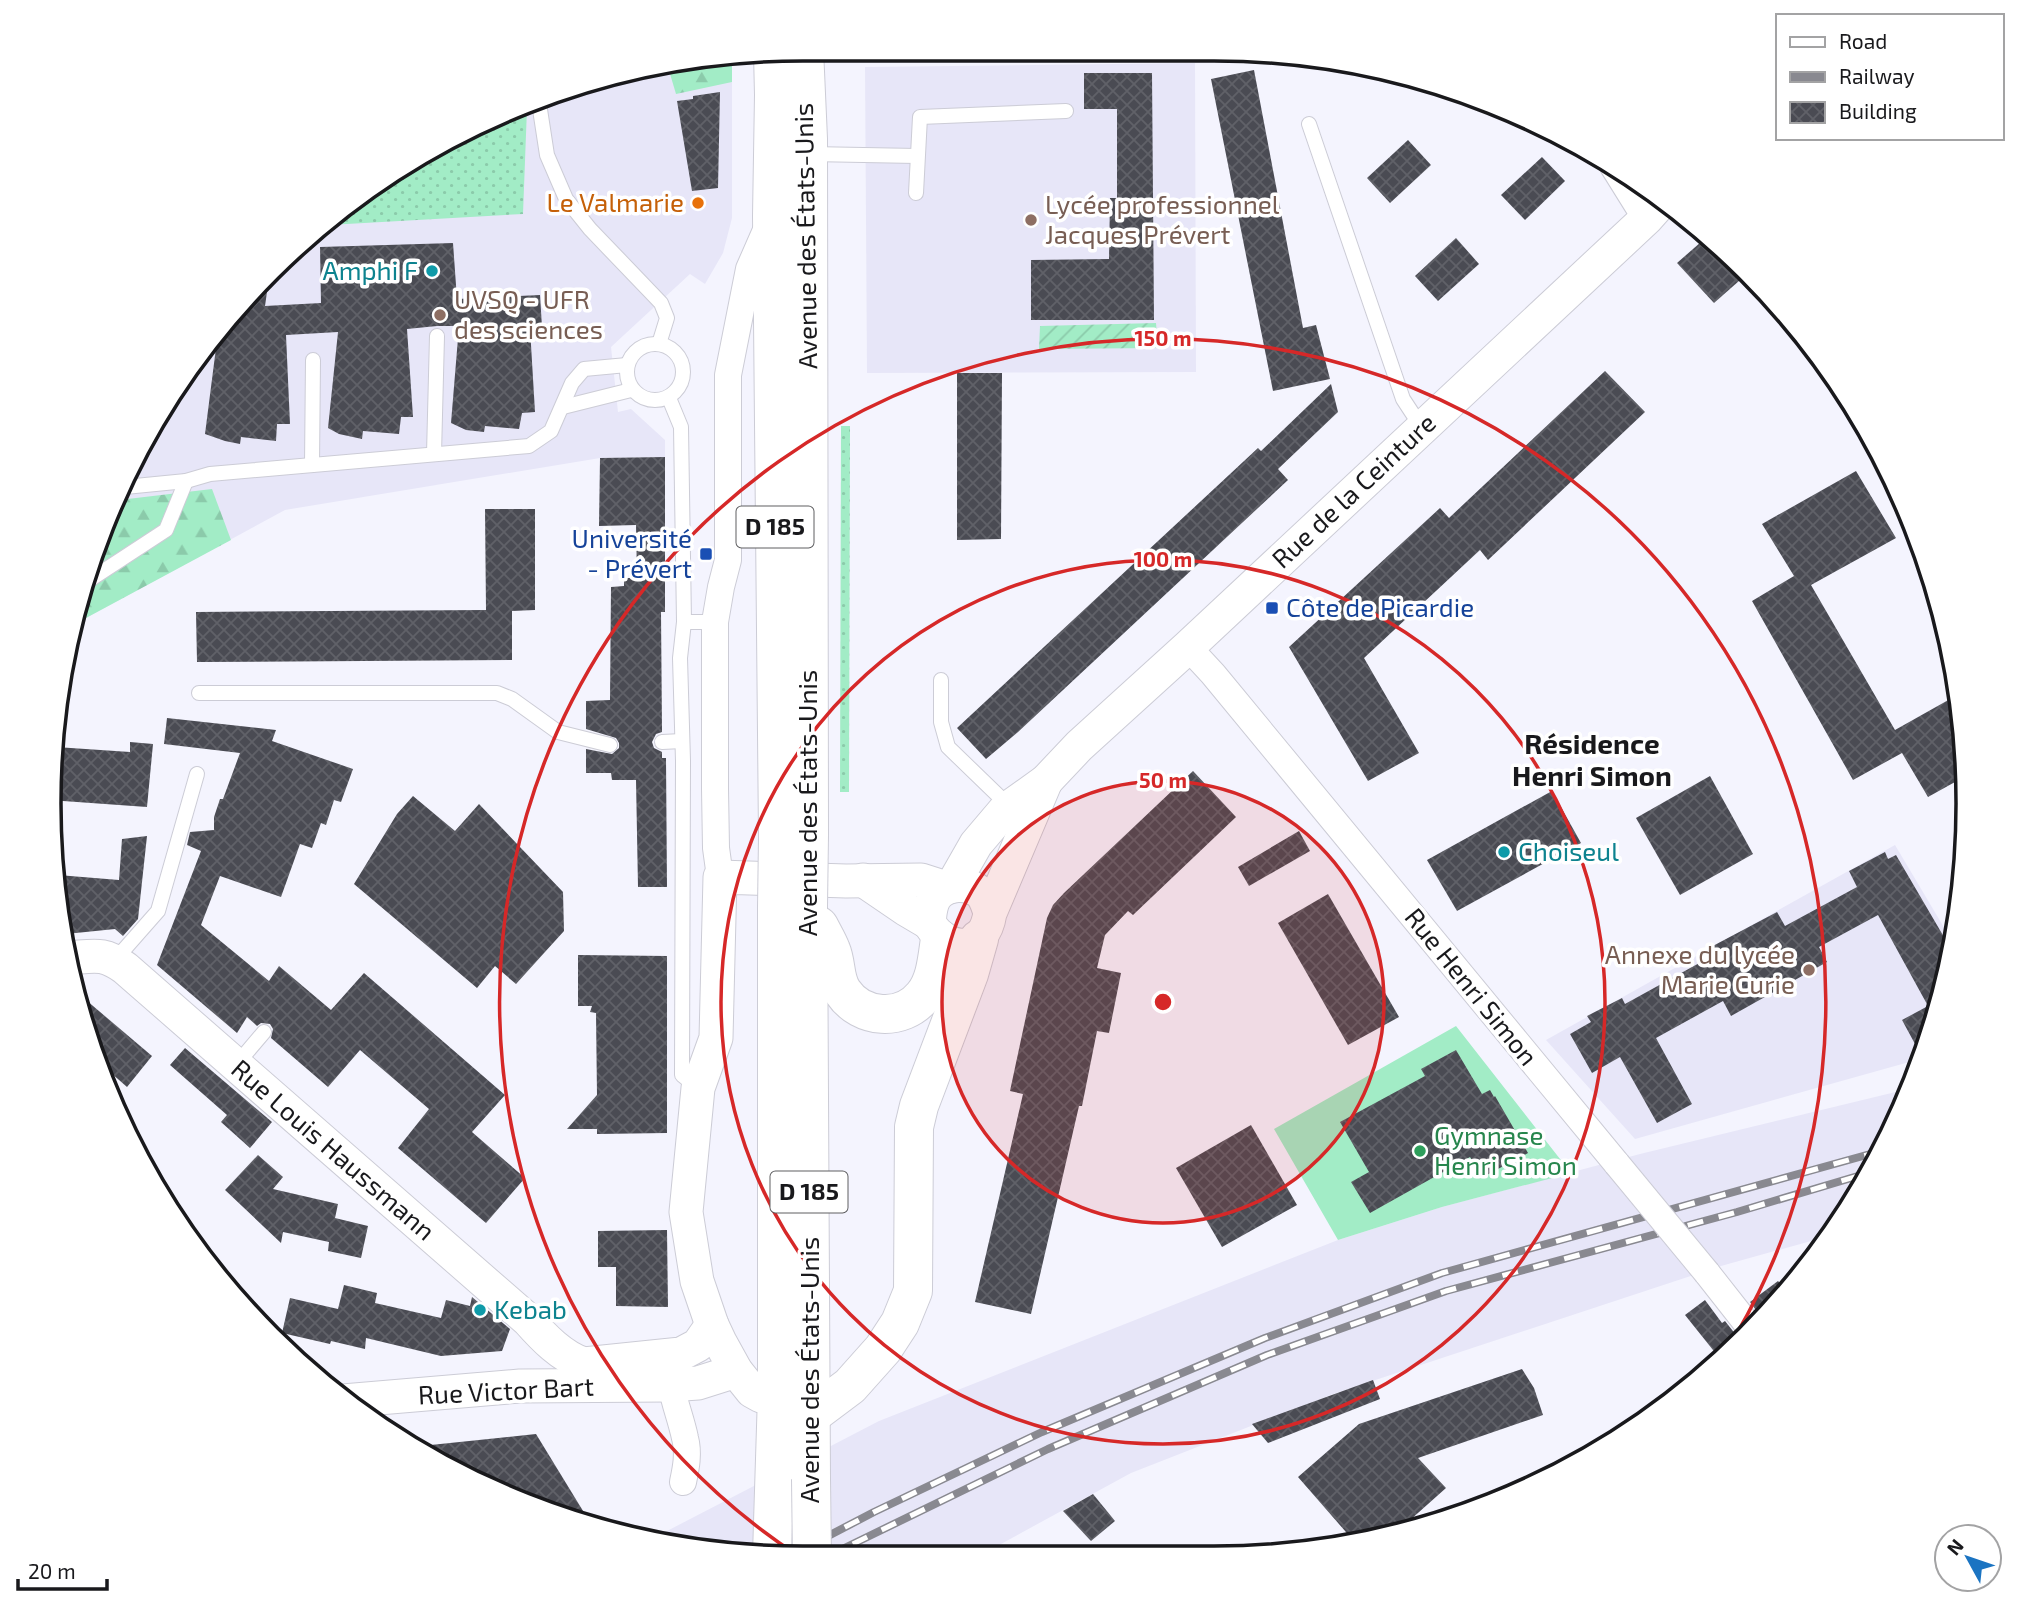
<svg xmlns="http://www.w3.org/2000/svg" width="2017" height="1607" viewBox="0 0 2017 1607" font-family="'Exo 2',sans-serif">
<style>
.built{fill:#e7e6f8}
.grass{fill:url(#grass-dots)}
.forest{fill:url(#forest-firs)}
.garden{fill:url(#garden-furrows)}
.pitch{fill:#a2ecc6}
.building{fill:url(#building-cross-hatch)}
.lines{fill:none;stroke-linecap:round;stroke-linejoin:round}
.service-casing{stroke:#ccccd6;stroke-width:16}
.minor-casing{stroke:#ccccd6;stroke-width:28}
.tertiary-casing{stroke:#ccccd6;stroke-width:35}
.primary-casing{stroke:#ccccd6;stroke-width:40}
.service{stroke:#fff;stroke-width:14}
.minor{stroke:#fff;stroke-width:26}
.tertiary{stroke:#fff;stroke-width:33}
.primary{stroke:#fff;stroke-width:38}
.rail-casing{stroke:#898990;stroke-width:8}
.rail{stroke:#fff;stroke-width:5;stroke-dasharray:16;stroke-linecap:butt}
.minor-bridge-casing{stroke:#ccccd6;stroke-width:28;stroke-linecap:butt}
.primary-bridge-casing{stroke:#ccccd6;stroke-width:40;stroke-linecap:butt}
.minor-bridge{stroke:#fff;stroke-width:26}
.primary-bridge{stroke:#fff;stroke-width:38}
.ring{fill:none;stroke:#d62828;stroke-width:3.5}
.food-dot{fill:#e8710a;stroke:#fff;stroke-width:2.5}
.education-dot{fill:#8d6e63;stroke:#fff;stroke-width:2.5}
.culture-dot{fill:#0f9aa8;stroke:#fff;stroke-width:2.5}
.transit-dot{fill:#1a4fb4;stroke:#fff;stroke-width:2.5}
.leisure-dot{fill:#2e9e5b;stroke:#fff;stroke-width:2.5}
.labels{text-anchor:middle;stroke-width:7;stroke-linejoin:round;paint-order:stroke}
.shield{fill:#fff;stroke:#5e5e60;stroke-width:2}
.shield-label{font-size:24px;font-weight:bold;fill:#19191c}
.food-label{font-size:26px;fill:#c56008;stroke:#fff;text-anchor:end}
.education-label{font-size:26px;fill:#785e54;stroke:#fff;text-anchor:start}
.street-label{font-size:26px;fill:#19191c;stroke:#fff}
.culture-label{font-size:26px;fill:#0d838f;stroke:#fff;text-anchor:start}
.transit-label{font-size:26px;fill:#164399;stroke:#fff;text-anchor:end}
.leisure-label{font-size:26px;fill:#27864d;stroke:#fff;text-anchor:start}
.neighbourhood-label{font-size:28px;font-weight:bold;fill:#19191c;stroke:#fff}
.rim{fill:none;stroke:#19191c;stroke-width:3.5}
.centre{fill:#d62828;stroke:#fff;stroke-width:3.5}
.ring-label{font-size:21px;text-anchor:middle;font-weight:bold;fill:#d62828;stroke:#fff;stroke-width:7;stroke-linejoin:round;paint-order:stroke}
</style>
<defs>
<pattern id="grass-dots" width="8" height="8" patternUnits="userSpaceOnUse" patternTransform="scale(1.75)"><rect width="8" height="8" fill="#a2ecc6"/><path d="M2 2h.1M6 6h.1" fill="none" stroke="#8bcaaa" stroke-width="1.8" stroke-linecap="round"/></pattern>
<pattern id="forest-firs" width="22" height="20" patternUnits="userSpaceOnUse" patternTransform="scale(1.75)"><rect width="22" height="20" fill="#a2ecc6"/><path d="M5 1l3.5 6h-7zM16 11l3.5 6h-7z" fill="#8bcaaa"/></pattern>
<pattern id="garden-furrows" width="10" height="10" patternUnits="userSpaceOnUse" patternTransform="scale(1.75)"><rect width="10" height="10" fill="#a2ecc6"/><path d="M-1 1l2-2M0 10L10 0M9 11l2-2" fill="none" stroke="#8bcaaa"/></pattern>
<pattern id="building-cross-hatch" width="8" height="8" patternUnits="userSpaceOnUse" patternTransform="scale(1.75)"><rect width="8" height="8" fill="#4a4b53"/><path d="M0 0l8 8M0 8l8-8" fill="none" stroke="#606168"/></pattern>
</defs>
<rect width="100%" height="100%" fill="#f4f4fe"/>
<!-- built -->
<g class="built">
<path d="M732,58V218L723,253L705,284L690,274L611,347L618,412L631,409L665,440V457L600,458L285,510L73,625L75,608L150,426L270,270L427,150L609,75Z"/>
<path d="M1195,63L1196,372L867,373L865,67Z"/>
<path d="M1895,845L1952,941L1942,999L1920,1059L1635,1139L1546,1040Z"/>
<path d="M1908,1089L1890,1138L1829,1236L1721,1266L1333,1394L1131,1473L977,1557L803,1558L657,1544L639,1538L667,1531L879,1421L1338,1240L1442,1207L1640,1154Z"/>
</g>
<!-- grass -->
<g class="grass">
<path d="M527,108L523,214L329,225L427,150Z"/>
<path d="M841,426H850L849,792H840Z"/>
</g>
<!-- forest -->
<g class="forest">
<path d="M732,58V82L676,94L668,67Z"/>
<path d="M212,489L231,540L73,625L75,608L119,500Z"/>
</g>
<!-- garden -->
<path class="garden" d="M1156,323L1158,348L1039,349L1040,326Z"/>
<!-- pitch -->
<path class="pitch" d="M1456,1026L1571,1173L1442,1207L1338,1240L1274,1129Z"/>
<!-- building -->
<g class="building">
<path d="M1254,70L1303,328L1316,325L1330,379L1273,391L1211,79Z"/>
<path d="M1084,73H1152L1154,320H1031V260L1109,259L1110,198H1117V109H1084Z"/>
<path d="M720,92L718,188L692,191L677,101L693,99V96Z"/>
<path d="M1408,140L1431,165L1390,203L1367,178Z"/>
<path d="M1542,157L1565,181L1525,220L1501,195Z"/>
<path d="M1709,235L1748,273L1714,303L1677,263Z"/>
<path d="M1456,238L1479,264L1438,301L1415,276Z"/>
<path d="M453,243L457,299L540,295L542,327L530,328L535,412L522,413L519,429L485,426L484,432L466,430L451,423L459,326H437L407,329L413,417H401L399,434L363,431L362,439L339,434L328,428L338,332L286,335L290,424H277L276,441L241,437L240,444L225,441L205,434L217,340L270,271L265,306L321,303L320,247Z"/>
<path d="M1605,371L1645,412L1488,560L1480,550L1364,658L1419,753L1368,781L1289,647L1440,508L1449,518Z"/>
<path d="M957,373H1002L1001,539L957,540Z"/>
<path d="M1331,384L1338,412L1278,469L1288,480L1018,732L986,759L957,728L1258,448L1261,451Z"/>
<path d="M665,457V612H661L662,732L656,734L652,742L654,748L662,752V758H666L667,887H638L636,780H612L611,773H586V749L612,754L619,748V743L616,738L586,729V701L610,700L611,587L624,586V578H637L636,525L599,526L600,458Z"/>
<path d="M1856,471L1896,538L1811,585L1895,730L1959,694L1962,705L1964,777L1928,797L1902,753L1853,780L1752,601L1794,576L1762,524Z"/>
<path d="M485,509H535V610L512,611V660L197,662L196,612L486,610Z"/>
<path d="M167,718L276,730L272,741L353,769L341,802L334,800L326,825L321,823L312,848L300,844L281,897L220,876L201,925L269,981L279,966L331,1010L364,973L505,1095L472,1132L525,1178L486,1223L398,1148L429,1109L360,1050L328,1087L271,1038L273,1029L270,1024L261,1023L257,1026L247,1017L237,1033L157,965L201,851L187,845L190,832L214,830V817L220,799H223L240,753L164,744Z"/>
<path d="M130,742L153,744L147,807L49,800L56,747L130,752Z"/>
<path d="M1193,771L1236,817L1133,915L1128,911L1105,935L1097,968L1121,973L1109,1033L1097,1031L1082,1106H1079L1031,1314L975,1302L1023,1094L1010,1091L1047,918L1053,905L1064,893Z"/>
<path d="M1710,776L1753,854L1680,895L1636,818Z"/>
<path d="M1552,791L1581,843L1457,911L1427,860Z"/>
<path d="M413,796L455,831L479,804L563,892L564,931L516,984L495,966L477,988L354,884L397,814Z"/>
<path d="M1299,831L1310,851L1249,886L1238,867Z"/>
<path d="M147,836L138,919L123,936L115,929L66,934L58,875L119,880L122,839Z"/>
<path d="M1885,852L1888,859L1896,855L1951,949L1942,999L1921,1055L1902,1020L1928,1006L1878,915L1819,947L1827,962L1731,1016L1723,1001L1656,1038L1692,1104L1657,1123L1620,1057L1592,1073L1570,1034L1591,1022L1587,1016L1622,998L1625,1004L1712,956L1709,948L1777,912L1785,926L1857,887L1849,871Z"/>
<path d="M1328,894L1399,1017L1348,1045L1278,923Z"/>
<path d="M578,955L667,956V1133L597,1134V1129H567L597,1095L596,1013L590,1012L592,1006H578Z"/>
<path d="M73,989L152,1056L127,1087L102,1065L75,998Z"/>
<path d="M185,1048L272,1122L250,1148L221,1122L227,1115L170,1065Z"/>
<path d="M1456,1050L1482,1094L1490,1090L1494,1097L1495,1096L1528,1153L1483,1177L1470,1157L1370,1213L1351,1182L1369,1172L1340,1122L1425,1076L1421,1069Z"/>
<path d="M1251,1125L1297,1205L1222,1247L1176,1168Z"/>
<path d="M258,1155L283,1177L273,1189L338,1204L335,1218L368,1226L361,1258L328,1251L329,1242L283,1232L281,1243L225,1190Z"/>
<path d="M667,1230L668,1307L616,1306V1267H598V1231Z"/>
<path d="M1778,1281L1786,1290L1761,1317L1750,1302Z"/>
<path d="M344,1285L377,1293L375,1303L441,1318L446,1300L470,1306L472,1297L510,1329L502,1351L441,1356L366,1338L365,1349L331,1341L330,1344L282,1333L290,1298L338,1309Z"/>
<path d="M1705,1300L1722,1323L1725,1321L1740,1340L1721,1360L1685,1315Z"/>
<path d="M1522,1369L1534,1388L1543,1415L1418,1458L1446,1488L1400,1529L1352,1539L1298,1477L1359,1424Z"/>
<path d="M1373,1380L1380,1399L1268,1443L1252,1424Z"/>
<path d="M536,1434L591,1524L514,1500L421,1446Z"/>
<path d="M1093,1494L1115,1521L1091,1541L1063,1511Z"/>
</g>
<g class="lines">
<!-- service casing -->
<g class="service-casing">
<g id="service">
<path d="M539,103L547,155L566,199L590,229L661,303L667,318L659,344"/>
<path d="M1309,124L1403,399L1422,428"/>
<path d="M810,154L917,156"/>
<path d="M916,193L920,117L1066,111"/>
<circle cx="655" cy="372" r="28"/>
<path d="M669,398L681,427L684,622L680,658L683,761L682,1075L697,1087"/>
<path d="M563,407L631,390"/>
<path d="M434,454L437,336"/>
<path d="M312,465L313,360"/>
<path d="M125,487L186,481L210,474L529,446L551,431L572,383L584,369L627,365"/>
<path d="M85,583L166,530L186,481"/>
<path d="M684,622H715"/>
<path d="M941,680V722L948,747L1010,807"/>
<path d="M199,693H497L512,699L558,732L610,745"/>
<path d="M662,742L682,741"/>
<path d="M114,961L158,911L197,774"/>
<path d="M236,1065L264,1032"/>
</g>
</g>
<!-- minor casing -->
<g class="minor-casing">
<g id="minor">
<path d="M1613,166L1646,219"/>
<path d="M1188,647L1213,674L1617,1164"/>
<path d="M720,877L716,848L715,789V622L721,587L728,560V375L749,269L767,228"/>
<path d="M1707,1273L1751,1329"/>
<path d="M669,1369C670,1393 680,1414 685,1438C689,1453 686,1468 683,1482"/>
</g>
</g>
<!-- tertiary casing -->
<g class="tertiary-casing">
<g id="tertiary">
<path d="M863,880L907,910L929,923"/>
<path d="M952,886L976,844L1004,811L1046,781L1079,746L1188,647L1646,219L1662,201"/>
<path d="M990,913C988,906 986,899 981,893C968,882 947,883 936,896C930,904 930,914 929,923C949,955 984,953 990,913L1046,781"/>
<path d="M69,958C95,956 103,952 125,968L528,1320C543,1337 562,1357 584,1364L681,1354L698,1345L712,1325"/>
<path d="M777,1395L761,1396L752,1391L736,1371L720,1342L712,1325L697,1281L686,1212L698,1088L716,1038L720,877L846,881L921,880L946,888"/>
<path d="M343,1401L520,1386L669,1385L698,1383L736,1371"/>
</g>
</g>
<!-- primary casing -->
<g class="primary-casing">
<g id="primary">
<path d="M804,49L808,139L809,835"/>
<path d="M773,53L774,95L772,216L778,837"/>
<path d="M808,906L811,1479"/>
<path d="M819,926C823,934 828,942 831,950C837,964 834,979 843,992C861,1019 902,1022 923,996C936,981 937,958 940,939"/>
<path d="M810,1416L850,1386L883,1349L900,1323L913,1291L914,1127L919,1106L969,974L979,939"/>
<path d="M772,1555L777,1395V908"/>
</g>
</g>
<!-- service -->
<use href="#service" class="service"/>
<!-- minor -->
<use href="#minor" class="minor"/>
<!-- tertiary -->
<use href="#tertiary" class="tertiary"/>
<!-- primary -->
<use href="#primary" class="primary"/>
<!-- rail casing -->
<g class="rail-casing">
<g id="rail">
<path d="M788,1557L874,1512L1042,1432L1265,1338L1442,1273L1881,1151"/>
<path d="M824,1558L1048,1449L1267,1355L1446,1291L1737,1212L1868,1173"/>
</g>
</g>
<!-- rail -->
<use href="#rail" class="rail"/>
<!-- minor-bridge casing -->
<g class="minor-bridge-casing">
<path id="minor-bridge" d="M1617,1164L1707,1273"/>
</g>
<!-- primary-bridge casing -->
<g class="primary-bridge-casing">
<g id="primary-bridge">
<path d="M808,906L809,835"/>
<path d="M777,908L778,837"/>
<path d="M811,1479L812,1558"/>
</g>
</g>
<!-- minor-bridge -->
<use href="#minor-bridge" class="minor-bridge"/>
<!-- primary-bridge -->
<use href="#primary-bridge" class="primary-bridge"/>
</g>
<!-- distance rings -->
<circle cx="1163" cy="1002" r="221" fill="#d62828" fill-opacity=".12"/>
<g class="ring">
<circle cx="1163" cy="1002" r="221"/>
<circle cx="1163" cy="1002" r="442"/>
<path d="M797 1555A663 663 0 1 1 1722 1358"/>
</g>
<!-- markers -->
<circle class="food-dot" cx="698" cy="203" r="7"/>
<g class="education-dot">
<circle cx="1031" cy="220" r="7"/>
<circle cx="440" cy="315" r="7"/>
<circle cx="1809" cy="970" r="7"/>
</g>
<g class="culture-dot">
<circle cx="432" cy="271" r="7"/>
<circle cx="1504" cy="852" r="7"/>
<circle cx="480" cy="1310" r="7"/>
</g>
<g class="transit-dot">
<rect x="699" y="547" width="14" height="14" rx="3.5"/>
<rect x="1265" y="601" width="14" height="14" rx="3.5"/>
</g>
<circle class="leisure-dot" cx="1420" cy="1151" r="7"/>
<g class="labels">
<!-- shield labels -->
<g class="shield">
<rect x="736.5" y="506.5" width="77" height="41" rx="5"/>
<rect x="770.5" y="1171.5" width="77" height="41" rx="5"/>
</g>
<g class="shield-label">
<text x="775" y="535">D 185</text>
<text x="809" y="1200">D 185</text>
</g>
<!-- food labels -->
<g class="food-label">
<text x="684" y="212">Le Valmarie</text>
</g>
<!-- education labels -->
<g class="education-label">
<text x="1045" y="214">Lycée professionnel<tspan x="1045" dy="30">Jacques Prévert</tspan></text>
<text x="454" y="309">UVSQ - UFR<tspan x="454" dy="30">des sciences</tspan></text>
<text x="1795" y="964" text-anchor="end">Annexe du lycée<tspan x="1795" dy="30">Marie Curie</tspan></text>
</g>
<!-- street labels -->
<g class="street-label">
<text transform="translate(806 236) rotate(-91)" y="9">Avenue des États-Unis</text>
<text transform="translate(1354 491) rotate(-43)" y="9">Rue de la Ceinture</text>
<text transform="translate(808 803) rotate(-90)" y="9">Avenue des États-Unis</text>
<text transform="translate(1471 987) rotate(51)" y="9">Rue Henri Simon</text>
<text transform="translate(333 1150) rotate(41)" y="9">Rue Louis Haussmann</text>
<text transform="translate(810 1370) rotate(-90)" y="9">Avenue des États-Unis</text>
<text transform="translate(506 1391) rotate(-3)" y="9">Rue Victor Bart</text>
</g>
<!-- culture labels -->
<g class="culture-label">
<text x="418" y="280" text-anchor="end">Amphi F</text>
<text x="1518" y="861">Choiseul</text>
<text x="494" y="1319">Kebab</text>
</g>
<!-- transit labels -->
<g class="transit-label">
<text x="692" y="548">Université<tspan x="692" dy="30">- Prévert</tspan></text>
<text x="1286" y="617" text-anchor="start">Côte de Picardie</text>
</g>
<!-- leisure labels -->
<g class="leisure-label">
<text x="1434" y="1145">Gymnase<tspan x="1434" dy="30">Henri Simon</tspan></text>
</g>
<!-- neighbourhood labels -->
<g class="neighbourhood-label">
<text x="1592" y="754">Résidence<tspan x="1592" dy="32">Henri Simon</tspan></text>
</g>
</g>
<!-- crop -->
<path d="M0 0H2017V1607H0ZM803 61H1214A742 742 0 0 1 1956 803V804A742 742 0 0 1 1214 1546H803A742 742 0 0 1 61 804V803A742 742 0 0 1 803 61Z" fill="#fff" fill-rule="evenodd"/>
<path class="rim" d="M803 61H1214A742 742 0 0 1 1956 803V804A742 742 0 0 1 1214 1546H803A742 742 0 0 1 61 804V803A742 742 0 0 1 803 61Z"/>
<circle cx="1163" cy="1002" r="10" class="centre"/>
<g class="ring-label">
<text x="1163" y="346">150 m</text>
<text x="1163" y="567">100 m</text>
<text x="1163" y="788">50 m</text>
</g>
<!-- legend -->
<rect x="1776" y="14" width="228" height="126" fill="#ffffff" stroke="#a3a3a4" stroke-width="2"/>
<rect x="1790" y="37" width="35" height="10" fill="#ffffff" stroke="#a3a3a4" stroke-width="2"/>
<text x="1839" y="49" font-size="21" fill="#19191c">Road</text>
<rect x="1790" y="72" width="35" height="10" fill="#898990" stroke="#a3a3a4" stroke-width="2"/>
<text x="1839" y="84" font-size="21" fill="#19191c">Railway</text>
<rect x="1790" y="102" width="35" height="21" fill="url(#building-cross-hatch)" stroke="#a3a3a4" stroke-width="2"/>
<text x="1839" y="119" font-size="21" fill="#19191c">Building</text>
<!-- north arrow -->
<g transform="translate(1968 1558) rotate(310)"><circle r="33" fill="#ffffff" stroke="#a3a3a4" stroke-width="2"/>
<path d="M0-5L12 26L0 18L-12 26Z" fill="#1b74c2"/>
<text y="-10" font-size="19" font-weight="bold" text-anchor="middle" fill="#19191c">N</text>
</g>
<!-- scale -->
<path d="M18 1579v10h89v-10" fill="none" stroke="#19191c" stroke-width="3.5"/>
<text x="28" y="1579" font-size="21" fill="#19191c" stroke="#ffffff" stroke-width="5" paint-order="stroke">20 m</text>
</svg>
